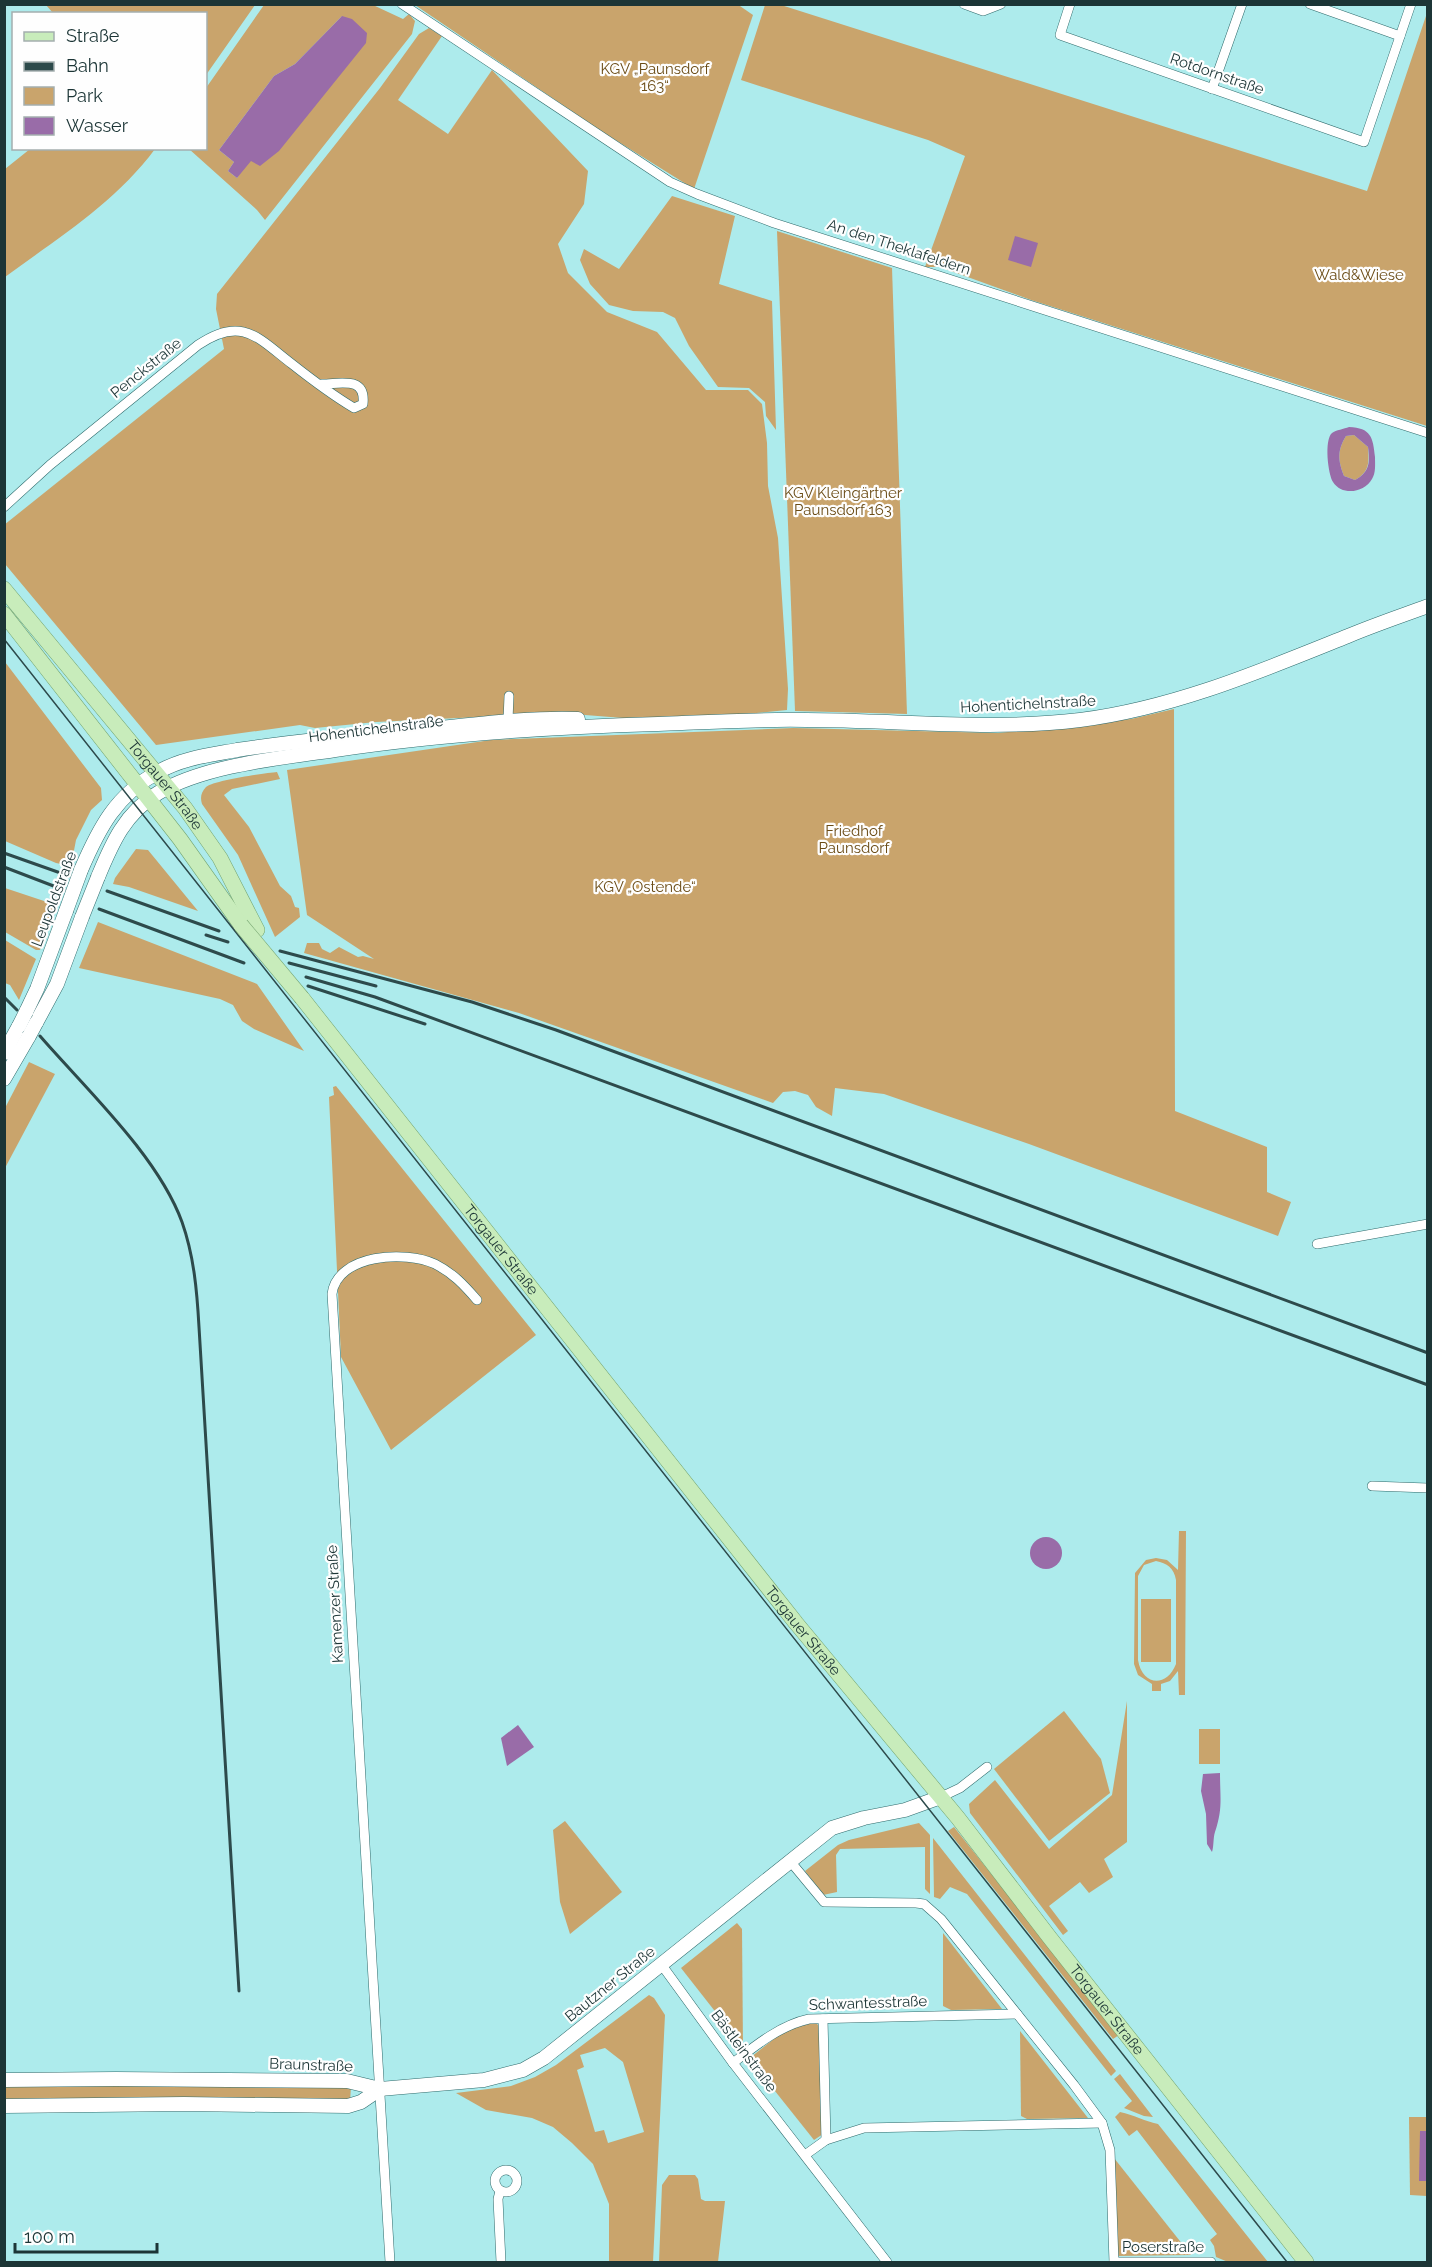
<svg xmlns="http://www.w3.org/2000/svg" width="1432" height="2267" viewBox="0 0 1432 2267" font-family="Raleway,sans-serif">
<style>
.green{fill:#c9a46c;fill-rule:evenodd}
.water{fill:#996ca8;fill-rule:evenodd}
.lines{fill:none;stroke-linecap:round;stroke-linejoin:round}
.street-casing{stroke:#2f6b6c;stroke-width:10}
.secondary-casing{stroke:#2f6b6c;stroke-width:15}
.primary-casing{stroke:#74a46f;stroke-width:16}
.street{stroke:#fff;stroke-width:9}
.secondary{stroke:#fff;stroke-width:14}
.primary{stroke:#c8ecbb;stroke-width:15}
.tram{stroke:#2d4a4b;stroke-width:1.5}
.rail{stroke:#2d4a4b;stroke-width:3}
.secondary-bridge-casing{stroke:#2f6b6c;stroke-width:15;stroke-linecap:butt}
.primary-bridge-casing{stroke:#74a46f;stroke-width:16;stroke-linecap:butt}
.secondary-bridge{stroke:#fff;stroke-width:14}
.primary-bridge{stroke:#c8ecbb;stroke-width:15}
.labels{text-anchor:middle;stroke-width:4.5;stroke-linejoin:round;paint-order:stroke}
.park-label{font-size:15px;fill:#6b4c16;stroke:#fefefe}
.street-label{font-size:15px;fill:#1c3536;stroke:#fefefe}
</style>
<rect width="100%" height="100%" fill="#adebec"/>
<!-- green -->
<g class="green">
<path d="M737,4L753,15L694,189L601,131L415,5Z"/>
<path d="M46,5H255L206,75V14L53,13Z"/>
<path d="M264,5H373L403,19L409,14L415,21L412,34L265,220L257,210L189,149L206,148V88ZM342,16L237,178L228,171L234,162L219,150L274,76L295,64Z"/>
<path d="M765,5H781L1367,191L1427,13V426L1031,300L940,267H925L965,156L928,140L741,80Z"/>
<path d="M429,28L442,36L398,100L448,134L492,70L588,171L584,204L558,244L568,273L607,312L657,332L706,390H748L762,404L767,443L768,486L778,538L788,689L787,710L736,715L623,718L560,713L376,722L315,728L300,725L156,745L5,564L4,525L224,349L216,309L217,294L380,88L419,34Z"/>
<path d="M30,149H155C115,203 58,238 5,277V169Z"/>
<path d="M672,196L735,216L719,284L772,301L776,430L766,416L765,402L749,388L718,387L689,346L675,318L663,312L633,311L609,305L590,284L580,260L584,249L619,269Z"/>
<path d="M777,231L892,268L907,714L795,711Z"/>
<path d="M1354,435L1368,447C1369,462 1370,472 1355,480L1344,476C1338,460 1337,451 1346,436Z"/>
<path d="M5,662L101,788L102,800L91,810L76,840L71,866L56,863L5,841Z"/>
<path d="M1174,709L1175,1111L1267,1147V1192L1291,1202L1278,1236L1029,1144L884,1094L835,1088L832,1116L816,1107L808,1095L795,1091L783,1092L773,1103L519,1013L304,953L307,943H319L322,949L330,953L339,947L358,957L363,956L374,959L307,915L287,770L491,740L793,728L998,733L1131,719Z"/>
<path d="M277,772L280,779L232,789L224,795L249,827L280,886L291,896L295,907L299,908L300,917L275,937L238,855L202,804C200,798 201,792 206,787C214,780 265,773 277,772Z"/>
<path d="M136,849L148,850L198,911L129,887L113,884L115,878Z"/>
<path d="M5,888L53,904L56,908L40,950H36L5,932Z"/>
<path d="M98,922L257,984L304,1051L254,1029L242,1021L233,1005L220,999L79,968Z"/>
<path d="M5,940L36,959L19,1000L10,985L5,983Z"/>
<path d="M29,1062L55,1074L5,1168V1108Z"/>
<path d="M336,1086L536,1335L391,1450L341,1357L329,1097L334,1095L333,1087Z"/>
<path d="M1179,1531H1186L1185,1695H1179L1178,1671L1170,1681L1161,1684V1691H1152V1684L1138,1675L1134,1664L1135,1573L1146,1560L1156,1558L1167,1560L1178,1570ZM1156,1561C1167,1563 1174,1568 1176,1580V1664C1166,1689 1142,1685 1138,1660V1576L1144,1565Z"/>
<rect x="1141" y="1599" width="30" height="63"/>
<path d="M1127,1701V1842L1104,1859L1113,1877L1089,1893L1080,1882L1049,1906L1068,1931L1063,1935L970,1813L969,1804L995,1780L1049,1849L1112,1795Z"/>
<path d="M1064,1711L1101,1759L1110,1793L1049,1841L994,1769Z"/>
<rect x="1199" y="1729" width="21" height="35"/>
<path d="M565,1821L622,1892L570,1934L560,1902L553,1830Z"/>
<path d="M919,1823L930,1835V1894L925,1889V1847L840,1849L836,1855L837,1892L823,1895L805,1871L838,1845L849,1840Z"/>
<path d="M954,1827L1119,2035L1113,2039L948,1831Z"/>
<path d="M933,1838L1116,2071L1111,2076L967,1894L950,1887L940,1899L934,1897Z"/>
<path d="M737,1923L742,1929L743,2047L681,1968Z"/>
<path d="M943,1933L1002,2009L951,2010L943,2006Z"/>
<path d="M649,1995L654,1998L665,2015L653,2262H609V2204L593,2164L572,2143L553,2127L532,2118L486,2110L456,2093L511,2086L535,2077L556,2065ZM605,2048L623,2062L644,2132L608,2143L604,2130L595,2132L577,2070L584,2067L580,2055Z"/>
<path d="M815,2022L820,2027L823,2134L814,2140L751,2061V2057L784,2031Z"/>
<path d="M1020,2031L1088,2118L1027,2119L1021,2116Z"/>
<path d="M1120,2074L1153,2117L1144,2116L1124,2108L1132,2101L1114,2079Z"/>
<path d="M4,2085L351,2086L350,2102L5,2101Z"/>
<path d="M1120,2112C1134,2115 1144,2121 1158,2124L1268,2262H1228L1216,2257L1214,2246L1210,2240L1217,2234L1137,2130L1129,2136L1115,2117Z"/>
<path d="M1409,2117H1427V2196L1410,2195Z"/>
<path d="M1114,2158L1191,2255L1117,2256Z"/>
<path d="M669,2175H695L698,2179L701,2199L705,2201H725L718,2262H659L662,2185Z"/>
</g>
<!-- water -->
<g class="water">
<path d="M342,16L352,19L367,33L366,43L279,151L260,166L251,161L237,178L228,171L234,162L219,150L274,76L295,64Z"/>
<path d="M1015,236L1038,243L1031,267L1008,260Z"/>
<path d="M1349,427C1371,428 1373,437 1375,457C1375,464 1376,473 1372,479C1364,493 1342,496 1333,482C1328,474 1324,440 1332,433C1336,430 1344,429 1349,427ZM1354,435L1368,447C1370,462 1370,472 1355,480L1344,476C1338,460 1337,451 1346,436Z"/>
<circle cx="1046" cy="1553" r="16"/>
<path d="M518,1725L534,1747L507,1766L501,1738Z"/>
<path d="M1220,1773C1220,1798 1223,1808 1215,1832C1213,1838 1214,1846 1212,1852L1207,1844L1206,1814L1201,1791L1203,1774Z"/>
<path d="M1420,2131H1427V2181H1419Z"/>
</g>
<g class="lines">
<!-- street casing -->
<g class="street-casing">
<g id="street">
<path d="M402,4L670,182L697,194L774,223L1428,433"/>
<path d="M964,4L983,11L1001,4"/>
<path d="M1070,4L1060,35L1364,142L1411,4"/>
<path d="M1310,4L1400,36"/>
<path d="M1212,89L1242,4"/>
<path d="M4,507L50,465L198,345C242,315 258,338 292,364C311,379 334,396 354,408L363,404C366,376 341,384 322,384"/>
<path d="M508,720L509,696"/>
<path d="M1317,1244L1428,1224"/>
<path d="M1372,1486L1428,1488"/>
<path d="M941,1797L960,1788L987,1767"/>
<path d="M790,1861L824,1902L916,1903L924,1904L941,1919L1074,2085L1102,2123L1110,2150L1114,2262"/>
<path d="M661,1964L733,2063L887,2262"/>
<path d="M823,2019L826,2140"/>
<path d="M733,2063C756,2045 781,2025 809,2019L1017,2014"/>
<path d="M805,2155L826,2140L864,2128L1102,2123"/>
<circle cx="506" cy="2181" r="11"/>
<path d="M500,2191L498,2199L501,2262"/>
<path d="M390,2262L332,1294C337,1254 406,1250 435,1264C453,1273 464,1285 477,1300"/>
<path d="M1114,2262H1211"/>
</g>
</g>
<!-- secondary casing -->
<g class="secondary-casing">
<g id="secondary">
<path d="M81,870C99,828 116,795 158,772C182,758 210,755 237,750C294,741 352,736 410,731C466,726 522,717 578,719"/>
<path d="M98,877C112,843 125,813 158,793C205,765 281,758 335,750C442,734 550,727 658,724C707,722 757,719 806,720C897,720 989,731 1080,720C1174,708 1261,671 1348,636C1374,625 1401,616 1428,606"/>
<path d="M26,1012L37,989L66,911"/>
<path d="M36,1023L57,984L82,917"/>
<path d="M4,1053L19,1026"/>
<path d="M4,1079L29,1036"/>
<path d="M4,2080L116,2079L347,2081L380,2089L484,2080L523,2070L544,2058L832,1828L864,1818L905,1810L941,1797"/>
<path d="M4,2106L184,2104L348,2106L361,2102L380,2089"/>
</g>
</g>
<!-- primary casing -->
<g class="primary-casing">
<g id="primary">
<path id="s1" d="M4,589L185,808L220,858L257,930"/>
<path d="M4,614L180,839L241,925"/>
<path id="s2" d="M302,998L796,1623L958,1818L1050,1938L1306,2262"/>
</g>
</g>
<!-- street -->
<use href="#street" class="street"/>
<!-- secondary -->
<use href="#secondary" class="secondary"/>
<!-- primary -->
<use href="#primary" class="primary"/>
<!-- tram -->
<path class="tram" d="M4,639L1287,2262"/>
<!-- rail -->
<g class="rail">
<path d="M4,853L69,876"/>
<path d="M4,867L64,890"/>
<path d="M107,891L219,931"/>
<path d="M99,909L244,963"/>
<path d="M206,935L228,942"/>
<path d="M280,951L472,1002L556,1030L1428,1353"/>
<path d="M289,963L376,986"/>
<path d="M306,977L375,997L1428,1385"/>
<path d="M308,986L425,1024"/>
<path d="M4,997L17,1010"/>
<path d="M40,1036C86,1089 158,1156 182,1222C194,1256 197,1291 199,1327L239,1991"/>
</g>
<!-- secondary-bridge casing -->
<g class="secondary-bridge-casing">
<g id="secondary-bridge">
<path d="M66,911L81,870"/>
<path d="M82,917L98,877"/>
<path d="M19,1026L26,1012"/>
<path d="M29,1036L36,1023"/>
</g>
</g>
<!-- primary-bridge casing -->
<g class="primary-bridge-casing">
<path id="primary-bridge" d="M241,925L302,998"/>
</g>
<!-- secondary-bridge -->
<use href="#secondary-bridge" class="secondary-bridge"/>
<!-- primary-bridge -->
<use href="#primary-bridge" class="primary-bridge"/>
</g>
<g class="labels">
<!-- park labels -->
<g class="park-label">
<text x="655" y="74">KGV „Paunsdorf<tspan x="655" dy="17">163“</tspan></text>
<text x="1359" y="280">Wald&amp;Wiese</text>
<text x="843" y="498">KGV Kleingärtner<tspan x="843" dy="17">Paunsdorf 163</tspan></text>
<text x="854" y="836">Friedhof<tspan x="854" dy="17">Paunsdorf</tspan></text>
<text x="645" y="892">KGV „Ostende“</text>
</g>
<!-- street labels -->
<g class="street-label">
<text transform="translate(1217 74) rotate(19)" y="5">Rotdornstraße</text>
<text transform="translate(899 247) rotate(18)" y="5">An den Theklafeldern</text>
<text transform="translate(146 368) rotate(-39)" y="5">Penckstraße</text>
<text transform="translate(1028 704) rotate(-3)" y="5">Hohentichelnstraße</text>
<text transform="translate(376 729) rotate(-7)" y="5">Hohentichelnstraße</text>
<text dy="5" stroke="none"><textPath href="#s1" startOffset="254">Torgauer Straße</textPath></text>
<text transform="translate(54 899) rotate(-69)" y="5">Leupoldstraße</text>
<text dy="5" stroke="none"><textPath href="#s2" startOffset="321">Torgauer Straße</textPath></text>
<text transform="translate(335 1604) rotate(-93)" y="5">Kamenzer Straße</text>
<text dy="5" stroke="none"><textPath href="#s2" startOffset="807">Torgauer Straße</textPath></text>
<text transform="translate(610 1984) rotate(-39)" y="5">Bautzner Straße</text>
<text transform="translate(868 2003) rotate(-2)" y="5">Schwantesstraße</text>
<text dy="5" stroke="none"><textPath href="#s2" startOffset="1293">Torgauer Straße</textPath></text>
<text transform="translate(744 2051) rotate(53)" y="5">Bästleinstraße</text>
<text transform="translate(311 2065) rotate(2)" y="5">Braunstraße</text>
<text x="1163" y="2252">Poserstraße</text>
</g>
</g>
<!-- border -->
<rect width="1432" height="2267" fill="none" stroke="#1c3536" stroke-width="12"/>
<!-- legend -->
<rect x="12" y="12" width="195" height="138" fill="#fefefe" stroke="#a4aeae" stroke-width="1.5"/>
<rect x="24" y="32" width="30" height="9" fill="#c8ecbb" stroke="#a4aeae" stroke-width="1.5"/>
<text x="66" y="42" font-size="18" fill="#1c3536">Straße</text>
<rect x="24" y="62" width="30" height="9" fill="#2d4a4b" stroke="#a4aeae" stroke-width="1.5"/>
<text x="66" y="72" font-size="18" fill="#1c3536">Bahn</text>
<rect x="24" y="87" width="30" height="18" fill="#c9a46c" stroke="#a4aeae" stroke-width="1.5"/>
<text x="66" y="102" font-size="18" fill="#1c3536">Park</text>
<rect x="24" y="117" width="30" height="18" fill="#996ca8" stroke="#a4aeae" stroke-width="1.5"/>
<text x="66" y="132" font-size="18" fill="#1c3536">Wasser</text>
<!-- scale -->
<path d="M15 2243v9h142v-9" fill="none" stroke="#1c3536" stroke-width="3"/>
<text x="24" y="2243" font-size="18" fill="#1c3536" stroke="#fefefe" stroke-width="4.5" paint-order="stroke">100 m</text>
</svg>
